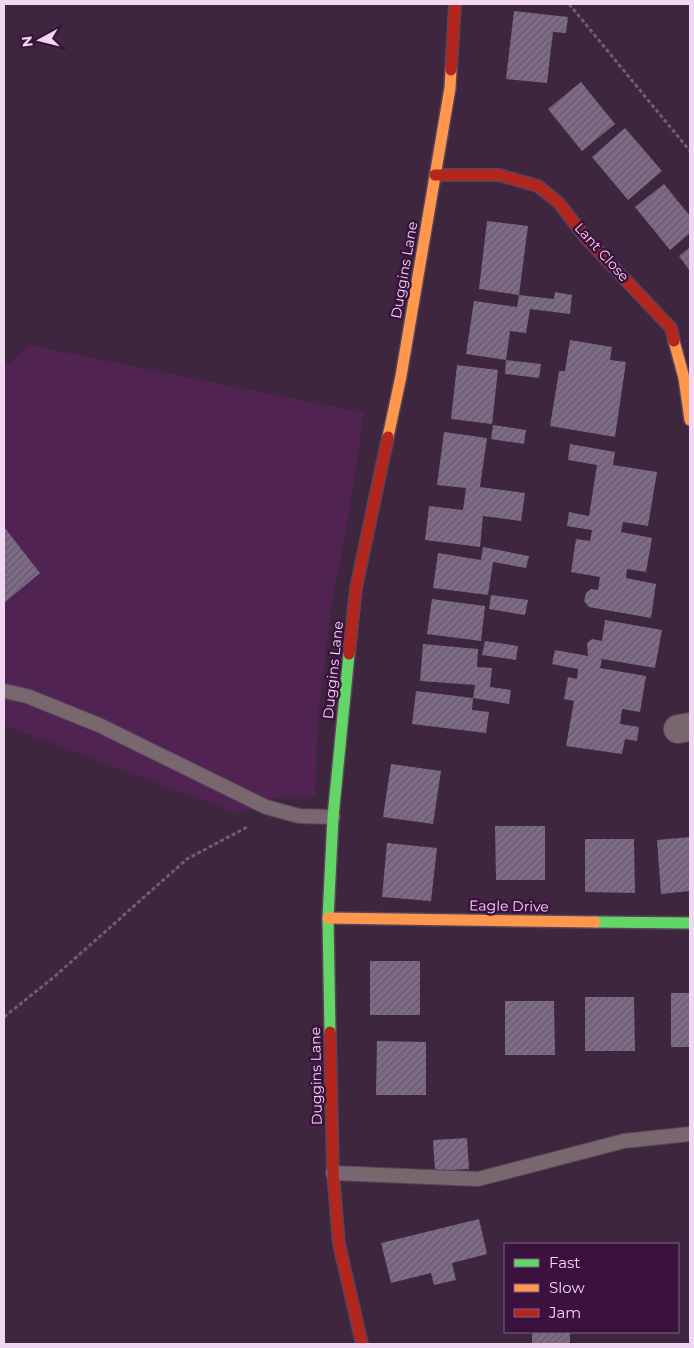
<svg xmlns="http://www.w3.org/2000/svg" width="694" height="1348" viewBox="0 0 694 1348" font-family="Montserrat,sans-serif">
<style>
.built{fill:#502353}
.building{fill:url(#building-hatch)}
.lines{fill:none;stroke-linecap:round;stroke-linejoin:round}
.lane-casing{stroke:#584459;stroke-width:16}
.street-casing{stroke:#584459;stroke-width:30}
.fast-casing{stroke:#584459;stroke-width:14}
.slow-casing{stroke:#584459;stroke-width:14}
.jam-casing{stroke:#584459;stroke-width:14}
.path{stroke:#6f5f68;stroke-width:3;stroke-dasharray:4 2.5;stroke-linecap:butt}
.lane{stroke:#78676c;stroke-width:14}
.street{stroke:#78676c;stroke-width:28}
.fast{stroke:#63d668;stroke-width:11}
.slow{stroke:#ff974d;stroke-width:11}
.jam{stroke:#b3261e;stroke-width:11}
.labels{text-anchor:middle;stroke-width:5;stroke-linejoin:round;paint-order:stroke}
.street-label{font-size:14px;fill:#f1d7f2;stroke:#3b113e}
</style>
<defs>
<pattern id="building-hatch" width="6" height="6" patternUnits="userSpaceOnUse" patternTransform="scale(1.25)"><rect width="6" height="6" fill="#7e6c87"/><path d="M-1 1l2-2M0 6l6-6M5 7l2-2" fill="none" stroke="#66586b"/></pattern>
</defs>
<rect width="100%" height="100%" fill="#3d263e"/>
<!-- built -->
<path class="built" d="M30,345L364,413L349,514L332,604L318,718L315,797H278L239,814L4,725V367Z"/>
<!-- building -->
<g class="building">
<path d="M514,11L568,17L566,33L553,32L547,83L506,79Z"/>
<path d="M581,82L615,124L582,151L548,109Z"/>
<path d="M625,128L662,171L628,200L592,157Z"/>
<path d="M664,184L690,216V233L670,250L635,207Z"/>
<path d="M487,221L528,226L519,295L479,289Z"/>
<path d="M690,247V271L679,256Z"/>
<path d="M555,292L572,295L570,314L530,309L526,333L510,331L506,360L466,354L474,301L517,307L519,295L554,299Z"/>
<path d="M570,340L612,347L610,360L626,362L615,437L550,426L559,371H565Z"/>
<path d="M506,360L541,364L539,378L505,374Z"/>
<path d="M457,365L498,370L492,424L451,419Z"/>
<path d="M493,425L526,430L524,444L491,439Z"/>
<path d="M444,432L487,438L480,487L525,493L521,521L483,516L480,547L425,540L429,506L463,510L466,488L437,485Z"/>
<path d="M570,444L615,452L613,465L657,472L648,526L623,522L621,532L652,538L646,572L627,569L626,578L656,584L651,618L589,607L584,601L586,593L591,589L598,590L600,577L571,572L576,539L590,541L592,530L567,526L569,512L589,516L597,465L568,460Z"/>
<path d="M4,527L40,573L4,603Z"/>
<path d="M483,547L529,556L526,568L493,562L488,595L433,588L438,553L481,560Z"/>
<path d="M491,595L528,600L525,615L489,609Z"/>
<path d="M432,599L485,606L481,641L427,634Z"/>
<path d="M605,620L662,630L655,668L602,659L600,668L646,676L640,712L622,709L620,724L639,727L637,741L625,739L622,754L566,746L574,701L564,699L568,677L577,679L578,669L552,664L555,650L588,656L587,643L592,639L602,641Z"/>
<path d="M485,641L518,646L516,660L482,655Z"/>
<path d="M423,644L478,649L477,667L492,668L490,687L511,690L509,704L473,698L475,685L420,681Z"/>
<path d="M416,691L473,698L472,710L489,712L486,733L412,724Z"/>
<path d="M391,764L441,771L433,824L383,817Z"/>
<path d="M495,826H545V880H496Z"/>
<path d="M690,837V891L661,894L657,840Z"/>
<path d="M585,839H634L635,893L585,892Z"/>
<path d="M387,843L437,848L431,901L382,897Z"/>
<rect x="370" y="961" width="50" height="54"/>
<rect x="671" y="993" width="19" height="54"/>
<path d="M585,997H634L635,1051H585Z"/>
<path d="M505,1001H554L555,1055H505Z"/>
<path d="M377,1041L426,1042V1095H376Z"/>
<path d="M467,1138L469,1169L435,1171L433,1140Z"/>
<path d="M479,1219L487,1254L452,1263L456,1280L434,1285L431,1273L391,1283L381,1243Z"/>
<rect x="532" y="1332" width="38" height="12"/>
</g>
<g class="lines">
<!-- lane casing -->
<g class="lane-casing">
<g id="lane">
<path d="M4,691L27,696L99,725L266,807L299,816L333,817"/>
<path d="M333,1173L478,1179L624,1141L690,1134"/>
</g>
</g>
<!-- street casing -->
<g class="street-casing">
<path id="street" d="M678,729L690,727"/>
</g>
<!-- fast casing -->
<g class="fast-casing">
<g id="fast">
<path d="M595,922L690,923"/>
<path d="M330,1032L328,918L333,817L349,654"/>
</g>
</g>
<!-- slow casing -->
<g class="slow-casing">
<g id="slow">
<path d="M674,341L684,378L690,420"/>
<path d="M388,437L401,376L450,88L451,70"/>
<path d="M328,918L595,922"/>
</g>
</g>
<!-- jam casing -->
<g class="jam-casing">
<g id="jam">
<path d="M451,70L455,4"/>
<path d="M435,175H499L538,186L559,203L585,237L671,328L674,341"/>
<path d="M349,654L356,588L388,437"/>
<path d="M330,1032L333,1173L339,1244L362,1344"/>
</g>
</g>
<!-- path -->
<g class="path">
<path d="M569,4L690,151"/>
<path d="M4,1017L54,977L187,859L249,826"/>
</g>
<!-- lane -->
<use href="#lane" class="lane"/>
<!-- street -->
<use href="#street" class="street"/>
<!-- fast -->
<use href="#fast" class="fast"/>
<!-- slow -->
<use href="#slow" class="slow"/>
<!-- jam -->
<use href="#jam" class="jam"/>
</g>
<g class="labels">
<!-- street labels -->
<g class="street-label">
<text transform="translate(602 252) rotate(48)" y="5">Lant Close</text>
<text transform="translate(404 270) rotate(-80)" y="5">Duggins Lane</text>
<text transform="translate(333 670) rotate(-84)" y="5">Duggins Lane</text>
<text transform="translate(509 906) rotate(1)" y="5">Eagle Drive</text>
<text transform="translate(316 1076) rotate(-91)" y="5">Duggins Lane</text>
</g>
</g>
<!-- border -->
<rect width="694" height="1348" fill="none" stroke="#f1d7f2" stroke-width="10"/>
<!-- legend -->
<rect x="504" y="1243" width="175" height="90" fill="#3b113e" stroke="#846086"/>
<rect x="514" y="1259" width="25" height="8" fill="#63d668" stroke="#846086"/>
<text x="549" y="1268" font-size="15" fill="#f1d7f2">Fast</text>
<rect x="514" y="1284" width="25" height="8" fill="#ff974d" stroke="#846086"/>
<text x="549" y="1293" font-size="15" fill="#f1d7f2">Slow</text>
<rect x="514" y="1309" width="25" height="8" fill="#b3261e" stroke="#846086"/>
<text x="549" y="1318" font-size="15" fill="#f1d7f2">Jam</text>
<!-- north arrow -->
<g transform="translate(40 40) rotate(263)" stroke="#3b113e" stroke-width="4" paint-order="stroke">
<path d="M0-4L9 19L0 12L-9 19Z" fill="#f1d7f2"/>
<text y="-8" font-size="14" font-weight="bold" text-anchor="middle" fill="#f1d7f2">N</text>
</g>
</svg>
